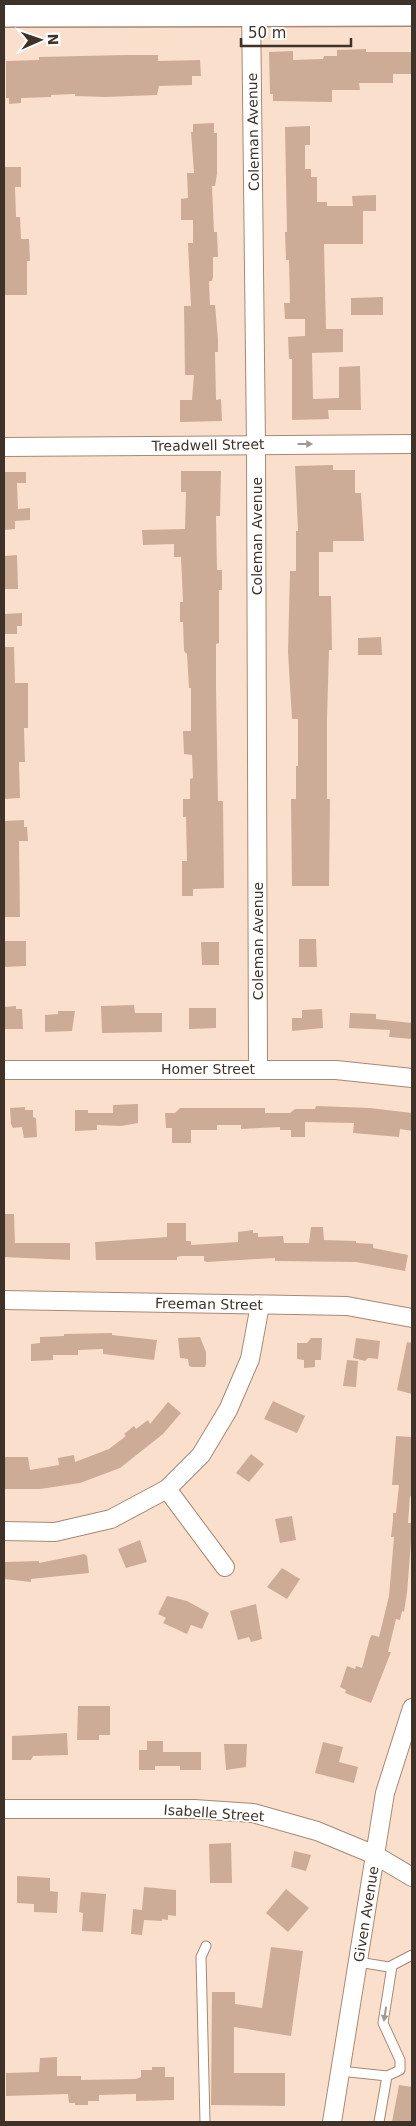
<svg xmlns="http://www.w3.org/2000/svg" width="416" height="2126" viewBox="0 0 416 2126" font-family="'DejaVu Sans',sans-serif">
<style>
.building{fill:#cdac97}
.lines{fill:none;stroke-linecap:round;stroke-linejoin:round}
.lane-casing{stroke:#a78873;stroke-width:11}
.street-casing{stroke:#a78873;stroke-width:20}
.secondary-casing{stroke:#a78873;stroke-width:28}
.lane{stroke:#fff;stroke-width:9}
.street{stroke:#fff;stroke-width:18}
.secondary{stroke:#fff;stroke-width:25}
.oneway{fill:#9f9894}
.labels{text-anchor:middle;stroke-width:4;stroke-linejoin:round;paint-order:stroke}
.street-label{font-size:14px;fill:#3f3229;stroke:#fff}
</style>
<rect width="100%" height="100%" fill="#fbdfcd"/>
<!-- building -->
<g class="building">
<path d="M366,49V52H412V74H393V83H359L360,90H332V102L273,101V94H270L269,52L293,51V60L323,59L324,56H337V50Z"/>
<path d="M124,55H158V61L200,60L201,76H192V85L159,86L157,95L105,97L75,96V94L51,95V97L21,98V103L9,104V98H6V61L39,60V57Z"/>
<path d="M214,123V133H217V174L215,186H212L214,232H217L218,257H213V277L212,281H209L210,305H215L218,339V352H215L216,400L221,399L222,421L180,422V400H192L194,375H185L184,306H191L188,243H193V220H181V199L188,198L187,173H194L191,132H193V124Z"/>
<path d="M310,126V145H305V169H311V177H317V202H327V206H353L352,196L376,195V211H363V244H324L326,329H343V352L312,353L313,399L339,398V367L360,366L361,410H328L329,419L292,420V359H289L288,337L305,336V319H285L284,303H290L289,260H286L285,232H287L285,127Z"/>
<path d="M4,167H21V187H15L16,217H20L21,239H29L30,261H27V295H4Z"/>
<path d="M383,297V315H351V298Z"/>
<path d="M333,465V470H355V493H361L364,541H333V552H319V596H331L332,650H329L327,719V799H330L329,886H292L291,799H296V766H298V719H292L288,652L290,571H296V531H298L295,466Z"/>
<path d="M181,471H221L220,516H216L217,570H222V590H219V643L216,644V688L218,801H223L224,888L193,889V896H182V861H187L186,817H183V799H190V779L193,778L192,755L184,754L183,731H191V688H189L187,654L184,651L183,622H180V602H183L181,557H174V544L143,545L142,530L185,529L186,492H181Z"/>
<path d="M4,472H26V483H17L18,509L30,508V520L15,521V529L4,530Z"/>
<path d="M17,555L18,589H4V556Z"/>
<path d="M22,613V626H17V634H4V614Z"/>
<path d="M381,637L382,655H358V638Z"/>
<path d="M4,647H14L15,683H28V728H24L25,762H19L20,798L4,799Z"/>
<path d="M24,820V827H27L28,841H19L20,917H4V821Z"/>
<path d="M299,939H316L317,967H299Z"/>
<path d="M4,941H26V966L4,967Z"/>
<path d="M201,942H219V965H202Z"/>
<path d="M134,1005L135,1013H162V1032L102,1033L101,1006Z"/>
<path d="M16,1006V1009H22L23,1029H4V1007Z"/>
<path d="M189,1008H216V1028L189,1029Z"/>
<path d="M322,1009L323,1028L292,1031V1018H302V1010Z"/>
<path d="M58,1011H75L72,1031L45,1032V1015L58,1014Z"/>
<path d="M350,1013L376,1014V1019L412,1023V1039L389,1037L390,1030L349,1028Z"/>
<path d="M138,1104V1123L121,1126L97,1125V1130L75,1131V1110H88V1113H113V1105Z"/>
<path d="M316,1106L370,1108L412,1113V1131L400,1129L399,1137L353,1133L354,1123L305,1122V1137H291V1130H280V1127L241,1129V1125H217V1130H191V1143H172V1128H166L165,1113H175L180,1108H265V1113H290L295,1109H315Z"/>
<path d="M25,1107V1110H33V1117L36,1118L37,1137L24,1138L22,1127L13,1128L11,1124L10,1108Z"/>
<path d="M4,1214H14L15,1243H70V1260L4,1257Z"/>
<path d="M167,1223H186V1241H191V1245L238,1242V1232L253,1230V1233H258V1237L283,1236L284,1243H309L311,1227H323L324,1240L356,1241V1243L373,1244V1248L408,1255L405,1271L356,1262L275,1261V1258L207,1262L204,1261V1256H181L177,1257V1260H96L95,1242L167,1237Z"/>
<path d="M112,1333V1335L157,1340L154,1360L103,1354V1349L78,1350V1355H53V1360L31,1361V1344L40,1343V1337L64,1336V1334Z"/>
<path d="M200,1337L206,1352V1364L205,1367H192L189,1366L188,1359L180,1358L178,1338Z"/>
<path d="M311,1338H322L321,1360H315V1367L304,1368V1360L297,1359V1343H307Z"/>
<path d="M356,1338L380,1341L378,1359L368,1358L365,1361L353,1358Z"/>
<path d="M407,1342L412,1343V1394L397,1390Z"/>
<path d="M347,1360L358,1361L356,1387L343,1386Z"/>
<path d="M273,1401L305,1416L297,1433L264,1419Z"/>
<path d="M168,1402L181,1413L163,1434L120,1468L80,1483L40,1489H4V1457H28L30,1470L59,1465L58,1458L63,1457L74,1455L75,1462L109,1449L126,1436L124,1434L134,1426L136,1429L148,1420L150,1424Z"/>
<path d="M396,1436L412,1437V1497L410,1496L408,1523H411L412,1529L407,1593L404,1612L402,1611L400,1620L396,1619L388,1652H391L371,1703L345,1693L346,1690L340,1687L347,1666L355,1669L356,1666L362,1668L370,1638L372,1635L379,1637L389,1596L394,1537H391L393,1520V1513H396L399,1485H392Z"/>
<path d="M251,1454L264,1464L249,1482L236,1473Z"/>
<path d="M292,1516L296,1540L280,1543L275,1519Z"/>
<path d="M140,1540L147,1562L126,1568L118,1549Z"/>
<path d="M84,1554L87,1556L89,1573L31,1579V1582L4,1579V1562L39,1561V1563Z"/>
<path d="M282,1568L300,1579L287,1599L267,1587Z"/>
<path d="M167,1596L187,1601L209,1613L202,1629L191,1625L187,1634L163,1623L166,1618L158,1614Z"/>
<path d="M256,1604L262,1639L251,1642L249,1637L238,1640L230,1611Z"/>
<path d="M78,1706H110V1735H99V1740H77Z"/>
<path d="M67,1733L68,1755L33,1756L31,1760H12V1736Z"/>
<path d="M147,1741H163V1752H201V1770H180V1766H155V1770H139V1750H147Z"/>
<path d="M323,1742L343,1747L339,1762L358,1767L354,1783L315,1773Z"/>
<path d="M224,1744H247L246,1767L226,1770Z"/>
<path d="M231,1843L232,1883H210L209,1844Z"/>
<path d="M294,1851L311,1855L306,1871L291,1867Z"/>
<path d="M17,1876L50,1878V1891L58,1892L57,1913L34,1912V1904L17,1903Z"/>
<path d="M144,1887L176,1890V1916L168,1915V1920L162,1919V1921L144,1920L142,1935L131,1934L133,1909L142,1910Z"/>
<path d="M286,1889L309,1908L288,1932L266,1913Z"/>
<path d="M81,1892L106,1894L103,1932L82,1931L83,1913L79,1912Z"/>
<path d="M271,1947L303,1951L291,2036L234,2027V2073H285V2106L211,2105L212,1992H235V2004L262,2008Z"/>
<path d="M57,2057V2076H81V2080L136,2079L141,2077V2070H152V2067H165V2077H174V2100L136,2101V2094L99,2095V2101H88V2105H75V2103H69L68,2094L6,2096V2073L39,2072L40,2058Z"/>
<path d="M399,2085L412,2087V2122H392Z"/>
</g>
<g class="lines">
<!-- lane casing -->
<g class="lane-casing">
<g id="lane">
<path d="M358,1962L389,1967L412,1955"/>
<path d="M340,2071L387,2076L400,2070V2060L383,2023L392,1966"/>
<path d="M205,2122L201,1957L206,1946"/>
<path d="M379,2122L387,2076"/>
</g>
</g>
<!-- street casing -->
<g class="street-casing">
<g id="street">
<path d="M251,4L256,445L258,1069"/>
<path d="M4,447L412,444"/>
<path d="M4,1070H336L412,1078"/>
<path d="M4,1300L347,1306L412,1318"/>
<path d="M167,1489L225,1567"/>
<path d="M4,1531L55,1532L111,1519L167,1489L201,1455L228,1410L250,1359L260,1305"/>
<path d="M4,1809H194L253,1813L317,1831L375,1855L412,1877"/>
<path d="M332,2122L385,1793L412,1708"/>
</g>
</g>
<!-- secondary casing -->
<g class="secondary-casing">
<path id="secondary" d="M4,14L412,13"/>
</g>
<!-- lane -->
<use href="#lane" class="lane"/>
<!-- street -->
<use href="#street" class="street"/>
<!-- secondary -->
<use href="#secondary" class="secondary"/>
</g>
<!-- one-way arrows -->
<defs><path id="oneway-solid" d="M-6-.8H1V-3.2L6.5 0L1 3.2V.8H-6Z" transform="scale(1.25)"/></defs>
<g class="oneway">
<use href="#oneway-solid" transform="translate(305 444)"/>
<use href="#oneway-solid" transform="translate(385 2014) rotate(99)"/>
</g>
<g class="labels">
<!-- street labels -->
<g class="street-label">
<text transform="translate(253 132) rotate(-91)" y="5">Coleman Avenue</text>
<text transform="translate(208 445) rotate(-1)" y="5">Treadwell Street</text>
<text transform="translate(257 536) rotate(-90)" y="5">Coleman Avenue</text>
<text transform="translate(258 941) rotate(-90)" y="5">Coleman Avenue</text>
<text x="208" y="1074">Homer Street</text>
<text transform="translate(209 1304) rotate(1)" y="5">Freeman Street</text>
<text transform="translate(214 1813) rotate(4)" y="5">Isabelle Street</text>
<text transform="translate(366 1914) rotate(-81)" y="5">Given Avenue</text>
</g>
</g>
<!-- border -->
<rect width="416" height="2126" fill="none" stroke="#3f3229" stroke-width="10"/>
<!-- north arrow -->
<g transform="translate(40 40) rotate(88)" stroke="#ffffff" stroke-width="4" paint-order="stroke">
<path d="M0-4L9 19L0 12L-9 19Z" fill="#3f3229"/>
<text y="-8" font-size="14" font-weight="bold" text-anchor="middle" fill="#3f3229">N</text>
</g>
<!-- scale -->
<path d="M241 38v8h110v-8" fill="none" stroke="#3f3229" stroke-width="2.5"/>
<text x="248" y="38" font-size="15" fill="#3f3229" stroke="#ffffff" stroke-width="4" paint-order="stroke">50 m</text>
</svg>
